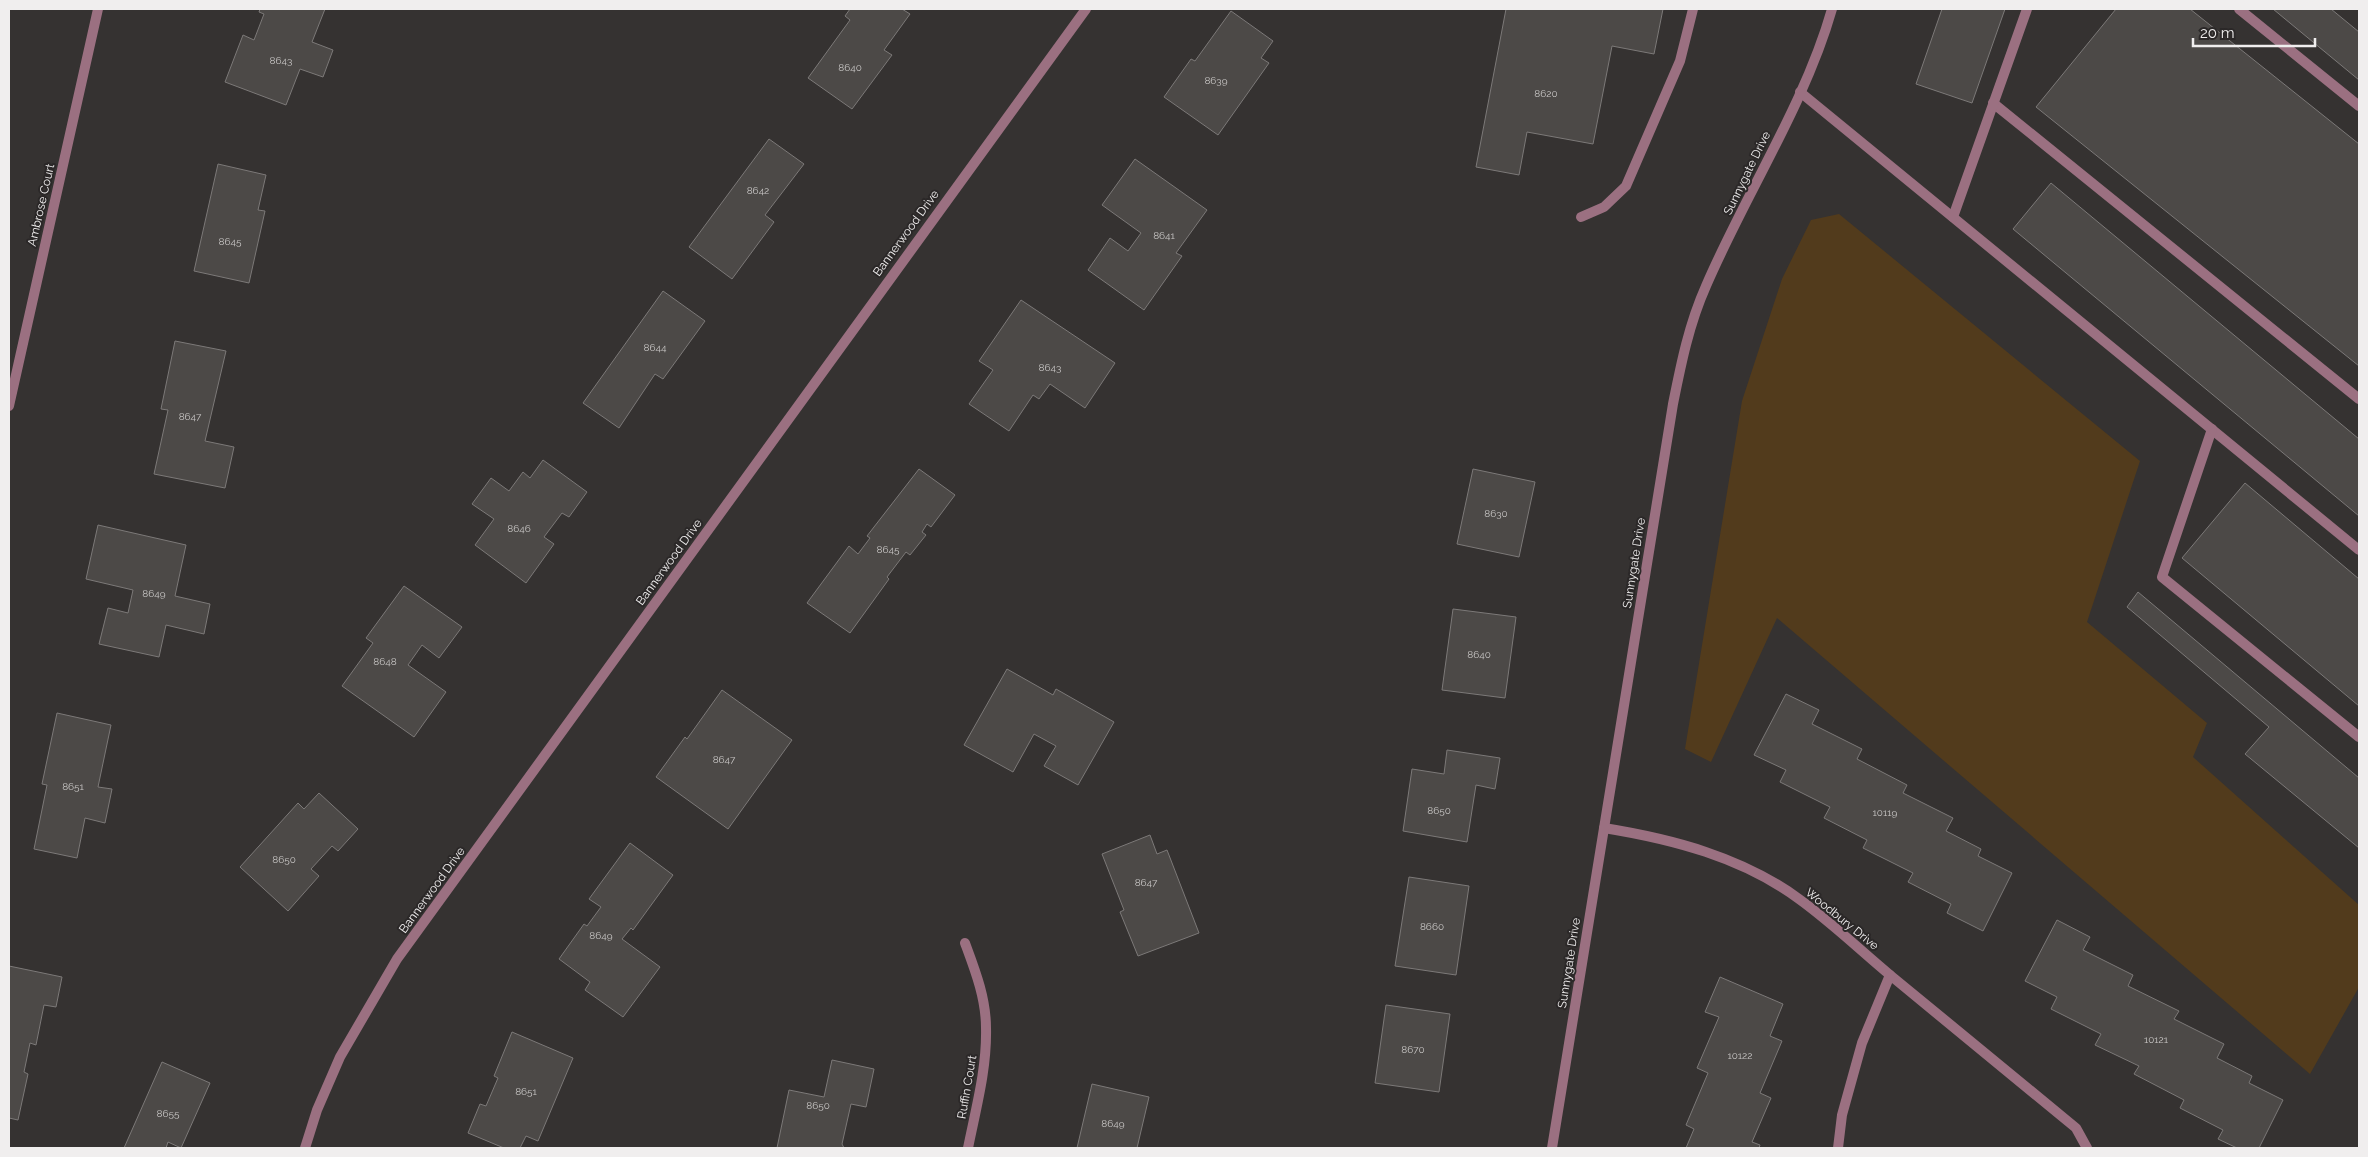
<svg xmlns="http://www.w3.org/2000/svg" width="2368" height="1157" viewBox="0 0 2368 1157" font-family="Raleway,sans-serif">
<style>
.green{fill:#523b1c}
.building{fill:#4c4947;stroke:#7c7978}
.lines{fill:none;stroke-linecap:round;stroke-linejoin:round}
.service{stroke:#9b7081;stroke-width:10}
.minor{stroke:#9b7081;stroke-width:10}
.labels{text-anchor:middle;stroke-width:4;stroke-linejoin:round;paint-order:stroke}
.number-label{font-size:10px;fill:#c7c5c4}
.street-label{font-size:12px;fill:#f0eeee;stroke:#2b2828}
</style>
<rect width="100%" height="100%" fill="#353231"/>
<!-- green -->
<path class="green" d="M1839,214L2140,461L2087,622L2207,723L2193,757L2359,905V987L2310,1074L1777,618L1711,762L1685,749L1742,401L1782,279L1811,220Z"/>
<!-- building -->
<g class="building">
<path d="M260,9H325L312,42L333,50L323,77L300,69L286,105L225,82L243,35L254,40L264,14L259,12Z"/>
<path d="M850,9H902L910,14L884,50L892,55L852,109L808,78L850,20L845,16Z"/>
<path d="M1506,9H1663L1654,54L1612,46L1593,144L1527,132L1519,175L1476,167Z"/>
<path d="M1942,9H2005L1972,103L1916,84Z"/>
<path d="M2116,9H2190L2359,144V366L2036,107Z"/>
<path d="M2273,9H2331L2359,32V80Z"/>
<path d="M1231,11L1273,41L1261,58L1269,63L1218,135L1164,97L1191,59L1195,61Z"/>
<path d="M769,139L804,164L765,215L774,222L732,279L689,247Z"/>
<path d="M1135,159L1207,210L1176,253L1182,256L1144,310L1088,270L1110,238L1128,251L1141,233L1102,205Z"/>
<path d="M218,164L266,175L258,210L265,211L249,283L194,271Z"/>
<path d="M2051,183L2359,439V516L2013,229Z"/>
<path d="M663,291L705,321L663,379L655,374L619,428L583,403Z"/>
<path d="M1021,300L1115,363L1085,408L1050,384L1039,399L1033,395L1009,431L969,404L993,370L979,361Z"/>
<path d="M175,341L226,351L205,441L234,447L225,488L154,474L168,410L161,409Z"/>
<path d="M543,460L587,492L569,517L562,513L544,537L554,544L526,583L475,545L494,519L472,504L491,478L509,491L523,472L530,478Z"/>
<path d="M919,469L955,495L931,527L927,524L922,532L926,535L910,555L906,552L887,577L889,579L850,633L807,603L849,546L858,554L870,538L867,536Z"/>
<path d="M1473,469L1535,482L1519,557L1457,544Z"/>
<path d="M2245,483L2359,579V706L2182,558Z"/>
<path d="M98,525L186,545L175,596L210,604L204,634L166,625L159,657L99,644L108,608L128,613L133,590L86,579Z"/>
<path d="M404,586L462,627L439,658L422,645L408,665L446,692L414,737L342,686L373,643L366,638Z"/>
<path d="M2138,592L2359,778V848L2245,754L2269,727L2127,607Z"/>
<path d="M1453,609L1516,617L1505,698L1442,690Z"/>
<path d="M1007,669L1053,695L1056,689L1114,722L1078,785L1044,766L1056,746L1034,734L1013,772L964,745Z"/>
<path d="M722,690L792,740L728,829L656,777L685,737L687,739Z"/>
<path d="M1786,694L1819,710L1812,724L1862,749L1857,759L1907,785L1903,793L1953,818L1946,831L1981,849L1978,856L2012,873L1983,931L1947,913L1951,904L1908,882L1913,873L1863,848L1867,840L1824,818L1830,807L1780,782L1786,770L1754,755Z"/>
<path d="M57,713L111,725L98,787L112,789L105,823L85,818L77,858L34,849L47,785L42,784Z"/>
<path d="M1447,750L1500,758L1495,789L1476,785L1467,842L1403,831L1412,769L1444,774Z"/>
<path d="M319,793L358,829L338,851L332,846L311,869L319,876L288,911L240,867L298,803L304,809Z"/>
<path d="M1150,835L1157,854L1167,850L1199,933L1138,956L1120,912L1124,910L1102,854Z"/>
<path d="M630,843L673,875L633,930L631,928L622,939L660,967L623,1017L585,990L590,982L559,959L584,924L587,926L601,907L589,899Z"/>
<path d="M1409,877L1469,886L1456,975L1395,966Z"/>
<path d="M2057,920L2090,937L2083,950L2133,975L2128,986L2179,1011L2174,1019L2224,1044L2217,1058L2252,1076L2249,1083L2283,1100L2259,1148H2237L2218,1139L2223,1130L2180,1108L2184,1100L2134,1074L2139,1066L2095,1045L2101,1034L2051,1009L2057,997L2025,981Z"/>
<path d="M9,966L62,977L56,1007L44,1005L36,1045L30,1043L24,1072L28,1074L18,1120L9,1118Z"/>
<path d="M1720,977L1783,1004L1770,1036L1782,1041L1760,1093L1771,1098L1752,1142L1760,1145L1759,1148H1686L1694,1129L1686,1125L1708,1073L1697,1068L1719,1017L1705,1012Z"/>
<path d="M1386,1005L1450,1014L1439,1092L1375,1083Z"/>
<path d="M512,1032L573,1058L538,1141L526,1136L520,1148H504L468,1133L480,1104L486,1106L498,1078L494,1076Z"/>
<path d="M832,1060L874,1069L866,1107L851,1104L842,1144L844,1148H777L789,1090L824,1097Z"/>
<path d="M162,1062L210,1083L181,1148L168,1142L166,1148H124Z"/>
<path d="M1092,1084L1149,1097L1137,1148H1077Z"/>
</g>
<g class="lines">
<!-- service -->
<g class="service">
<path d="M2239,9L2359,106"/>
<path d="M1800,92L2359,550"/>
<path d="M1993,103L2359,399"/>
<path d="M1581,217L1604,207L1626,186L1680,61L1693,9"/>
<path d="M1953,217L2027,9"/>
<path d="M2212,429L2162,577L2359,737"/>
<path d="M1890,975L2076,1128L2087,1148"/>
</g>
<!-- minor -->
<g class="minor">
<path d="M9,406L98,9"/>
<path d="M1604,828C1672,839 1742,857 1799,899C1831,922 1860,950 1890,975L1862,1043L1842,1115L1838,1148"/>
<path d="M965,943C975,970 986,998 986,1028C987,1069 976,1108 968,1148"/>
<path d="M305,1148L317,1110L340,1057L397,959L1086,9"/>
<path d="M1552,1148L1673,404C1681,364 1689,324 1706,286C1745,195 1805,104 1832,9"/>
</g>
</g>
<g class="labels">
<!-- number labels -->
<g class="number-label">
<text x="281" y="64">8643</text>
<text x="850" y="71">8640</text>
<text x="1216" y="84">8639</text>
<text x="1546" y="97">8620</text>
<text x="758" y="194">8642</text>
<text x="1164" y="239">8641</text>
<text x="230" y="245">8645</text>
<text x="655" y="351">8644</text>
<text x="1050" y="371">8643</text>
<text x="190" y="420">8647</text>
<text x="1496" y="517">8630</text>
<text x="519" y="532">8646</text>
<text x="888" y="553">8645</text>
<text x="154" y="597">8649</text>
<text x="1479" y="658">8640</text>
<text x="385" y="665">8648</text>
<text x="724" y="763">8647</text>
<text x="73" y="790">8651</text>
<text x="1439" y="814">8650</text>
<text x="1885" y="816">10119</text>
<text x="284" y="863">8650</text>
<text x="1146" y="886">8647</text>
<text x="1432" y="930">8660</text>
<text x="601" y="939">8649</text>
<text x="2156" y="1043">10121</text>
<text x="1413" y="1053">8670</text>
<text x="1740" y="1059">10122</text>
<text x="526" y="1095">8651</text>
<text x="818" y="1109">8650</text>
<text x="168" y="1117">8655</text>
<text x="1113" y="1127">8649</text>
</g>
<!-- street labels -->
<g class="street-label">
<text transform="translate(1747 173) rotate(-64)" y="4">Sunnygate Drive</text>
<text transform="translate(41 205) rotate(-77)" y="4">Ambrose Court</text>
<text transform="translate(906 233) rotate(-54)" y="4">Bannerwood Drive</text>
<text transform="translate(669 562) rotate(-54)" y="4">Bannerwood Drive</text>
<text transform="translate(1634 563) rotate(-81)" y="4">Sunnygate Drive</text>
<text transform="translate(432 890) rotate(-54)" y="4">Bannerwood Drive</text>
<text transform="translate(1842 919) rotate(39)" y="4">Woodbury Drive</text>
<text transform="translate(1569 963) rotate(-81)" y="4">Sunnygate Drive</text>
<text transform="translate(967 1087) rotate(-80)" y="4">Ruffin Court</text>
</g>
</g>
<!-- border -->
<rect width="2368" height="1157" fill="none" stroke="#f0eeee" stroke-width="20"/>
<!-- scale -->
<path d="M2193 38v8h122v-8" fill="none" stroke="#f0eeee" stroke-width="2.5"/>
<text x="2200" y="38" font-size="15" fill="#f0eeee" stroke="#2b2828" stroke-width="4" paint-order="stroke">20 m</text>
</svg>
